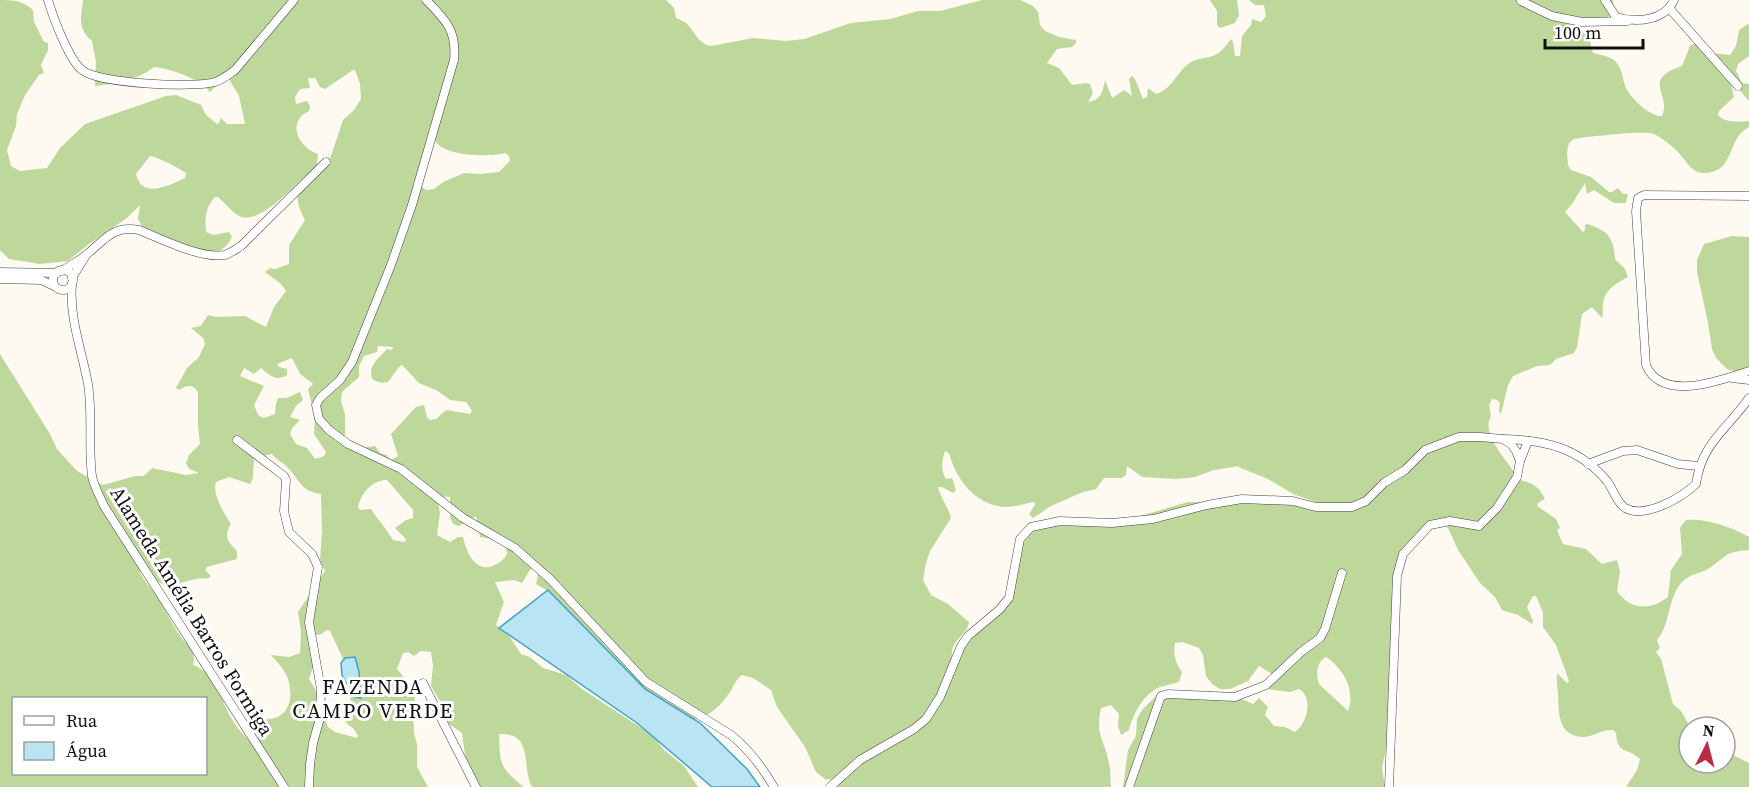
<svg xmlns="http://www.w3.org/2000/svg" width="1749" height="787" viewBox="0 0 1749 787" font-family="'Source Serif 4',serif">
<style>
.forest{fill:#bed89c;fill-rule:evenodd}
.water{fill:#b8e4f4;stroke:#42a1c7;stroke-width:1.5}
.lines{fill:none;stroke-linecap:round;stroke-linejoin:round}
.minor-casing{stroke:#424242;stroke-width:9}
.minor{stroke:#fff;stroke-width:8}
.labels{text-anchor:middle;stroke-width:6;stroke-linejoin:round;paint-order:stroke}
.street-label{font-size:20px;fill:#0f0f0f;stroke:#fff}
.neighbourhood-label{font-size:21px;letter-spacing:1.5px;fill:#0f0f0f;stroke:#fff}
</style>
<rect width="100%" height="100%" fill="#fefaf1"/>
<!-- forest -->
<g class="forest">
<path d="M0,0C13,0 22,0 33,10L34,22L44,42L48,43V50L41,65L44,73L39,75L25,95L17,114L16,126L7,150L11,166L20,171L47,168L60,148L85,124L166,96L176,95L201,105L206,115L217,124L219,123L221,118L227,124H245L239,96L229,79L220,82L210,92C199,78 171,69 154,67C138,80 115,84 95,86L96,62L92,41C77,28 81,18 83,0H666L674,8L676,18C681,20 686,22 689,26C696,35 700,44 711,46L753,38L786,41L804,39L851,23L890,19L918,11H940L982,0H1020L1025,2L1033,6L1038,12L1040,25L1045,31L1059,37L1076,40V43L1072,47L1057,49L1047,63L1059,68L1072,85L1086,83L1090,84L1093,93L1088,102C1101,100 1103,92 1105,80L1112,98L1124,90L1132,96L1129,79L1132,76L1135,79L1143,99L1147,97L1148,88L1156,94C1172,89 1175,75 1187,65C1203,52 1213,66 1231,39L1233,42L1235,56H1240L1242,36L1251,25L1252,19L1261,22L1266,16L1264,5H1255L1249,0H1613L1614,12C1604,23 1585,21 1571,23L1569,26L1588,34L1593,53C1600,55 1610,56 1615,61C1623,69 1622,78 1626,88C1631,98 1651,118 1662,116C1672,94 1640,80 1682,66L1690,46L1695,43L1712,53L1730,55L1736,46L1739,30L1749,23V56L1738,64L1736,71L1742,83L1749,84V101L1737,87L1731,84L1734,97L1719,111L1718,115C1724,123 1740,122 1749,121V127C1730,136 1733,163 1717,170C1693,180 1690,164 1676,150C1671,145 1660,137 1654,134C1643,130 1599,136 1585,137L1574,139L1569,143L1567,152L1568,165L1571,170L1591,177L1609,192H1612L1618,188L1623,194H1628L1626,203H1614L1594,190L1587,194L1585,183L1572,204L1565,212L1583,232L1585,230V225L1587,224C1607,230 1614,237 1615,259L1625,269L1628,277C1617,283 1605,289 1603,303C1602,308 1604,312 1602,318L1592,307L1582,314L1577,347L1574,353L1556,359L1550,365L1537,366L1513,376L1508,385L1501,414L1499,411L1500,403L1497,400L1492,399L1489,405L1491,416C1481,433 1504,457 1514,472L1515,479C1529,482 1538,484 1545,499L1538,503L1537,506L1556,519L1560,528L1557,530L1563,544L1586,549L1602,564L1617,560L1620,572L1617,591C1630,610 1650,611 1668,597L1671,570L1682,554L1680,528L1686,520C1705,518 1732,527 1749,537V550C1723,552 1728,556 1708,569C1700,573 1689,575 1683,581C1667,597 1671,624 1657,640L1660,648L1656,652L1661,659L1673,704L1681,711L1690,727L1689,763H1725V751L1749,763V787H1626L1637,770L1640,759C1628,747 1617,756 1616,733L1613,730C1601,729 1592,738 1581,737C1558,734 1559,714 1558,697C1558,689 1556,681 1557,673L1567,683L1569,681L1556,645L1543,627V613L1536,596H1533L1527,607L1533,621L1532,624L1518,615L1502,610L1495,597L1480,583L1458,550L1448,528L1443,523L1436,521L1406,554L1399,579L1389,665L1391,695L1388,739L1382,768L1385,787H1123L1128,750L1136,736L1137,719L1142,710L1157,695L1166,692L1233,701L1237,697L1253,704L1259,698L1268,707L1265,715L1274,726L1285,727L1295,732C1308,724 1313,696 1299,689L1290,692L1267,689L1265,687L1272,674L1259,666L1248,681L1230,689H1220L1212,684L1206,676L1203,655L1199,648L1182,642L1175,643C1173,654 1175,662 1182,672L1179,682C1173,684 1166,685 1160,687C1144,693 1133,714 1129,730L1121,735L1118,726L1119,714L1111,705L1101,708C1095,736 1104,737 1109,763C1111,771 1110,779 1111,787H837L834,780L825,779L816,772L805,747L777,707L771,690L753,678L742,675C735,680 733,688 728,695C715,713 701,721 679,722L545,602L548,591L536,584L538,576L534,568L530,570L522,583L514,580L495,582L504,602L496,625L510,637L521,654L530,657L543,668L566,675L582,689L652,735L664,750L684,766L698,787H532C521,768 535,732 499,734C500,764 499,767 524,787H477L466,762L462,733L449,724L444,716L441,703L431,686L433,666L431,652L421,651L414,656L408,652L403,653L397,669L412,687L415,698L413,710L414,733L417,744V767L428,787H0V354L50,434L57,449L77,471L103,485L135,476H144L152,468L186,475L199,473L189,469L186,463L189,455L200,444L198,426V392C193,384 187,385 179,390L176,388L187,368L199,357L205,344L203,338L191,328L201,326L208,315L216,317L245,316L266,327L274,307L286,291L281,284L265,272L270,268L275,269L289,264V245L305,220C292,195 298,195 312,174L305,176C292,188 258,226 239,216C232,212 225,203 218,197H215C205,208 205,218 206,232L213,235L229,232L232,237C226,249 218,253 205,254L143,228L138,219L140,205L127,218L89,244L68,261L40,264L9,259L0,250ZM353,70H355L360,84L361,99L354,110L343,120L328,165L322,167L317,163L318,154C298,147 286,122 309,111L310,106L307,101L296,104L295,97L300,89L310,88L308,78H315L320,87L325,89ZM429,130C432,133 433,138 436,142C447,157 489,157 505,153L509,156L510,161L499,172L480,174L464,173L443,182L434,189L426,190L419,184ZM150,156C158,157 179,168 186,173L185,178C170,185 142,200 136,174ZM378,346L393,347L392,350L387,349C378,359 366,367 373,380L382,383L388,382L399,367L402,365L419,383L438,391L450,400L466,402L472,411L470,414L446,410L436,419L430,420L427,417L424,405L416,407L391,434L398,456L390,461L387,455L380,453L375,446L354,449L345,444V414L341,401L342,392L359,377V366L364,356L377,352ZM292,358L300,374L313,384L308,389L315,418L314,434L326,452L324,456L315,459L307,448L296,444L290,434L292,428L300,420L290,417L296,406L303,400L300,392L286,398H278L276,403L275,414L264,418L258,415L254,405L264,386L240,376L244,368L254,374L261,368C270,376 276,382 287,375V369L279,367L277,364ZM945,451L949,453C956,480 977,507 1007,507C1017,507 1025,503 1035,502V505L1029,514L1033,518L1051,506L1083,492L1096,489L1104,478H1122L1126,475L1127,466L1142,477L1177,479L1195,477L1214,470L1240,466L1238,467L1268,479L1293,494L1318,503V506L1236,499L1211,502H1188L1123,521L1041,524L1030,532L1022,546L1007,608L973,635L955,656L952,657C950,640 967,636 969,622L948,604L931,595L923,580L926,563L930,551L951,518C948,506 941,499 938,487H942L953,493L956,490L952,478L946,479C940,469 942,461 945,451ZM272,454C276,460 283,462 287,467C301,480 298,490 321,494L322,532L320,560L325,571L298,612L301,632L300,653L289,657L271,655C277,662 285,670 288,679C294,698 289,719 267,719L254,745C245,737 236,727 230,716C219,696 217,674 193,665C197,648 185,645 178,633C171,622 165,610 159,599C151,587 139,578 138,563C172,601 169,579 209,578L211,576L205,570L207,567L237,559V551C228,542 223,536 231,524C224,514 212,494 216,482L229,477L250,484L253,478L254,458ZM387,480L413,510V518L406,520L395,528L406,539L405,542L393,540C386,528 378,520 371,509L360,510L358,507C362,492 371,481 387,480ZM437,496L450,497V517L453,524L459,526L476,516L480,537L496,539L505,544L507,554C503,561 500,562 493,566C475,573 466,551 463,537H458L450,542L437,535L440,513ZM326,630L330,631L344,661L351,696L346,723L354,729L358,736L357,738L335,732L328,727L315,689L309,679L316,659L312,636L322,634ZM1326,657C1343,668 1356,691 1348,711L1319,684C1316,675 1316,662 1326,657ZM14,698H206V774H14Z"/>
<path d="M1210,0H1237L1239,15L1235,23L1220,28L1217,25V11Z"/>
<path d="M1732,236L1749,237V367L1737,372L1727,369L1716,358L1712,349L1708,323L1697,272V260L1704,244Z"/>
</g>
<!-- water -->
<g class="water">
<path d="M548,590L645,689L700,723L747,769L760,787H712L637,723L499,628Z"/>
<path d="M355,657L359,672L361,698L355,697L353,689L346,683L342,675L341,663L345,658Z"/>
</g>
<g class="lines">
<!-- minor casing -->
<g class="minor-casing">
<g id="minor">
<path d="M48,0C53,17 69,60 82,70C99,84 194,88 215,82C222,80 228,75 235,70L294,0"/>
<path d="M426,0C446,20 457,31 454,60L412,205L391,265L352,362L340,380L320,398L316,405L319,419L329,430L348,444L401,469L463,518L515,548L550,579L646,682L731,735C749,749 762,767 774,787"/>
<path d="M1605,0L1616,17C1636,23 1665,21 1674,0"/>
<path d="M1521,1L1552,16L1582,22L1628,21"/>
<path d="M1669,8L1738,86"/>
<path d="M1749,196L1644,195L1638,198L1636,211L1646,365C1662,403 1721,380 1749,371"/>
<circle cx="63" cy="280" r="10"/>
<path d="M62,271C70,265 79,261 86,255C105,240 112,225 139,230C162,239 200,259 225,255C231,253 236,249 241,246L326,162"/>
<path d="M0,272L57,273"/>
<path d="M72,278L85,257"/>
<path d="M0,279L41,280L56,287"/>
<path d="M72,284C69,318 82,351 88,384C93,415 88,446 92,476C94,487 100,496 104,506L284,787"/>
<path d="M1732,378L1749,380"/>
<path d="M1504,439C1546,440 1579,448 1607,481C1613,489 1617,503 1625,508C1645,519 1681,498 1696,484C1702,442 1727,430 1749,398"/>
<path d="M237,440L284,476L286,480L284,511L289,532L312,554L318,567L309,622L321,689L320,718L313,743L310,764L309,787"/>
<path d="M1520,461L1528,441"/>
<path d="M1588,464L1623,451L1637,450L1678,464L1698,466"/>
<path d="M423,683L476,787"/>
<path d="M830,787L860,760L914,729L926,719L940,697L961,646L968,636L999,610L1009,598L1020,539L1031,527L1060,521L1112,523L1153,519L1207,505L1242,499L1293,501L1316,507H1352L1366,501L1384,483L1405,470L1425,450L1459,437H1480L1503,439L1511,444L1516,451L1520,461L1517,477L1497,508L1479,526L1450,521L1430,525L1403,554L1397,576L1389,787"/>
<path d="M1129,787L1161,696L1168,694L1235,697L1266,685L1301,652L1320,638L1325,629L1342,573"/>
</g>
</g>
<!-- minor -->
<use href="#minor" class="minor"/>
</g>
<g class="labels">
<!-- street labels -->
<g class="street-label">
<text transform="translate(192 611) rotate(58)" y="7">Alameda Amélia Barros Formiga</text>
</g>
<!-- neighbourhood labels -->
<g class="neighbourhood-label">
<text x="373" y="694">FAZENDA<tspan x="373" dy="24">CAMPO VERDE</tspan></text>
</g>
</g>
<!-- legend -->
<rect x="12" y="697" width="195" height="78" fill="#ffffff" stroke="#9f9f9f" stroke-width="1.5"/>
<rect x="24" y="716" width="30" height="9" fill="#ffffff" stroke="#9f9f9f" stroke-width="1.5"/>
<text x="66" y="727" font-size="18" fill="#0f0f0f">Rua</text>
<rect x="24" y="742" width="30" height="18" fill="#b8e4f4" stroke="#9f9f9f" stroke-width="1.5"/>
<text x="66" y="757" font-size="18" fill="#0f0f0f">Água</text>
<!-- north arrow -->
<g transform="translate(1707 745) rotate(6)"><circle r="28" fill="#ffffff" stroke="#9f9f9f" stroke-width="1.5"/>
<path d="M0-4.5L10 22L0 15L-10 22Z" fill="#b92c43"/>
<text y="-9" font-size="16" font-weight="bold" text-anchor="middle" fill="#0f0f0f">N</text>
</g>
<!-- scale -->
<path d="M1545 39v9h98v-9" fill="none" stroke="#0f0f0f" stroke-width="3"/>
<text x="1554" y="39" font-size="18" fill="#0f0f0f" stroke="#ffffff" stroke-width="4.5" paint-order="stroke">100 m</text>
</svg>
